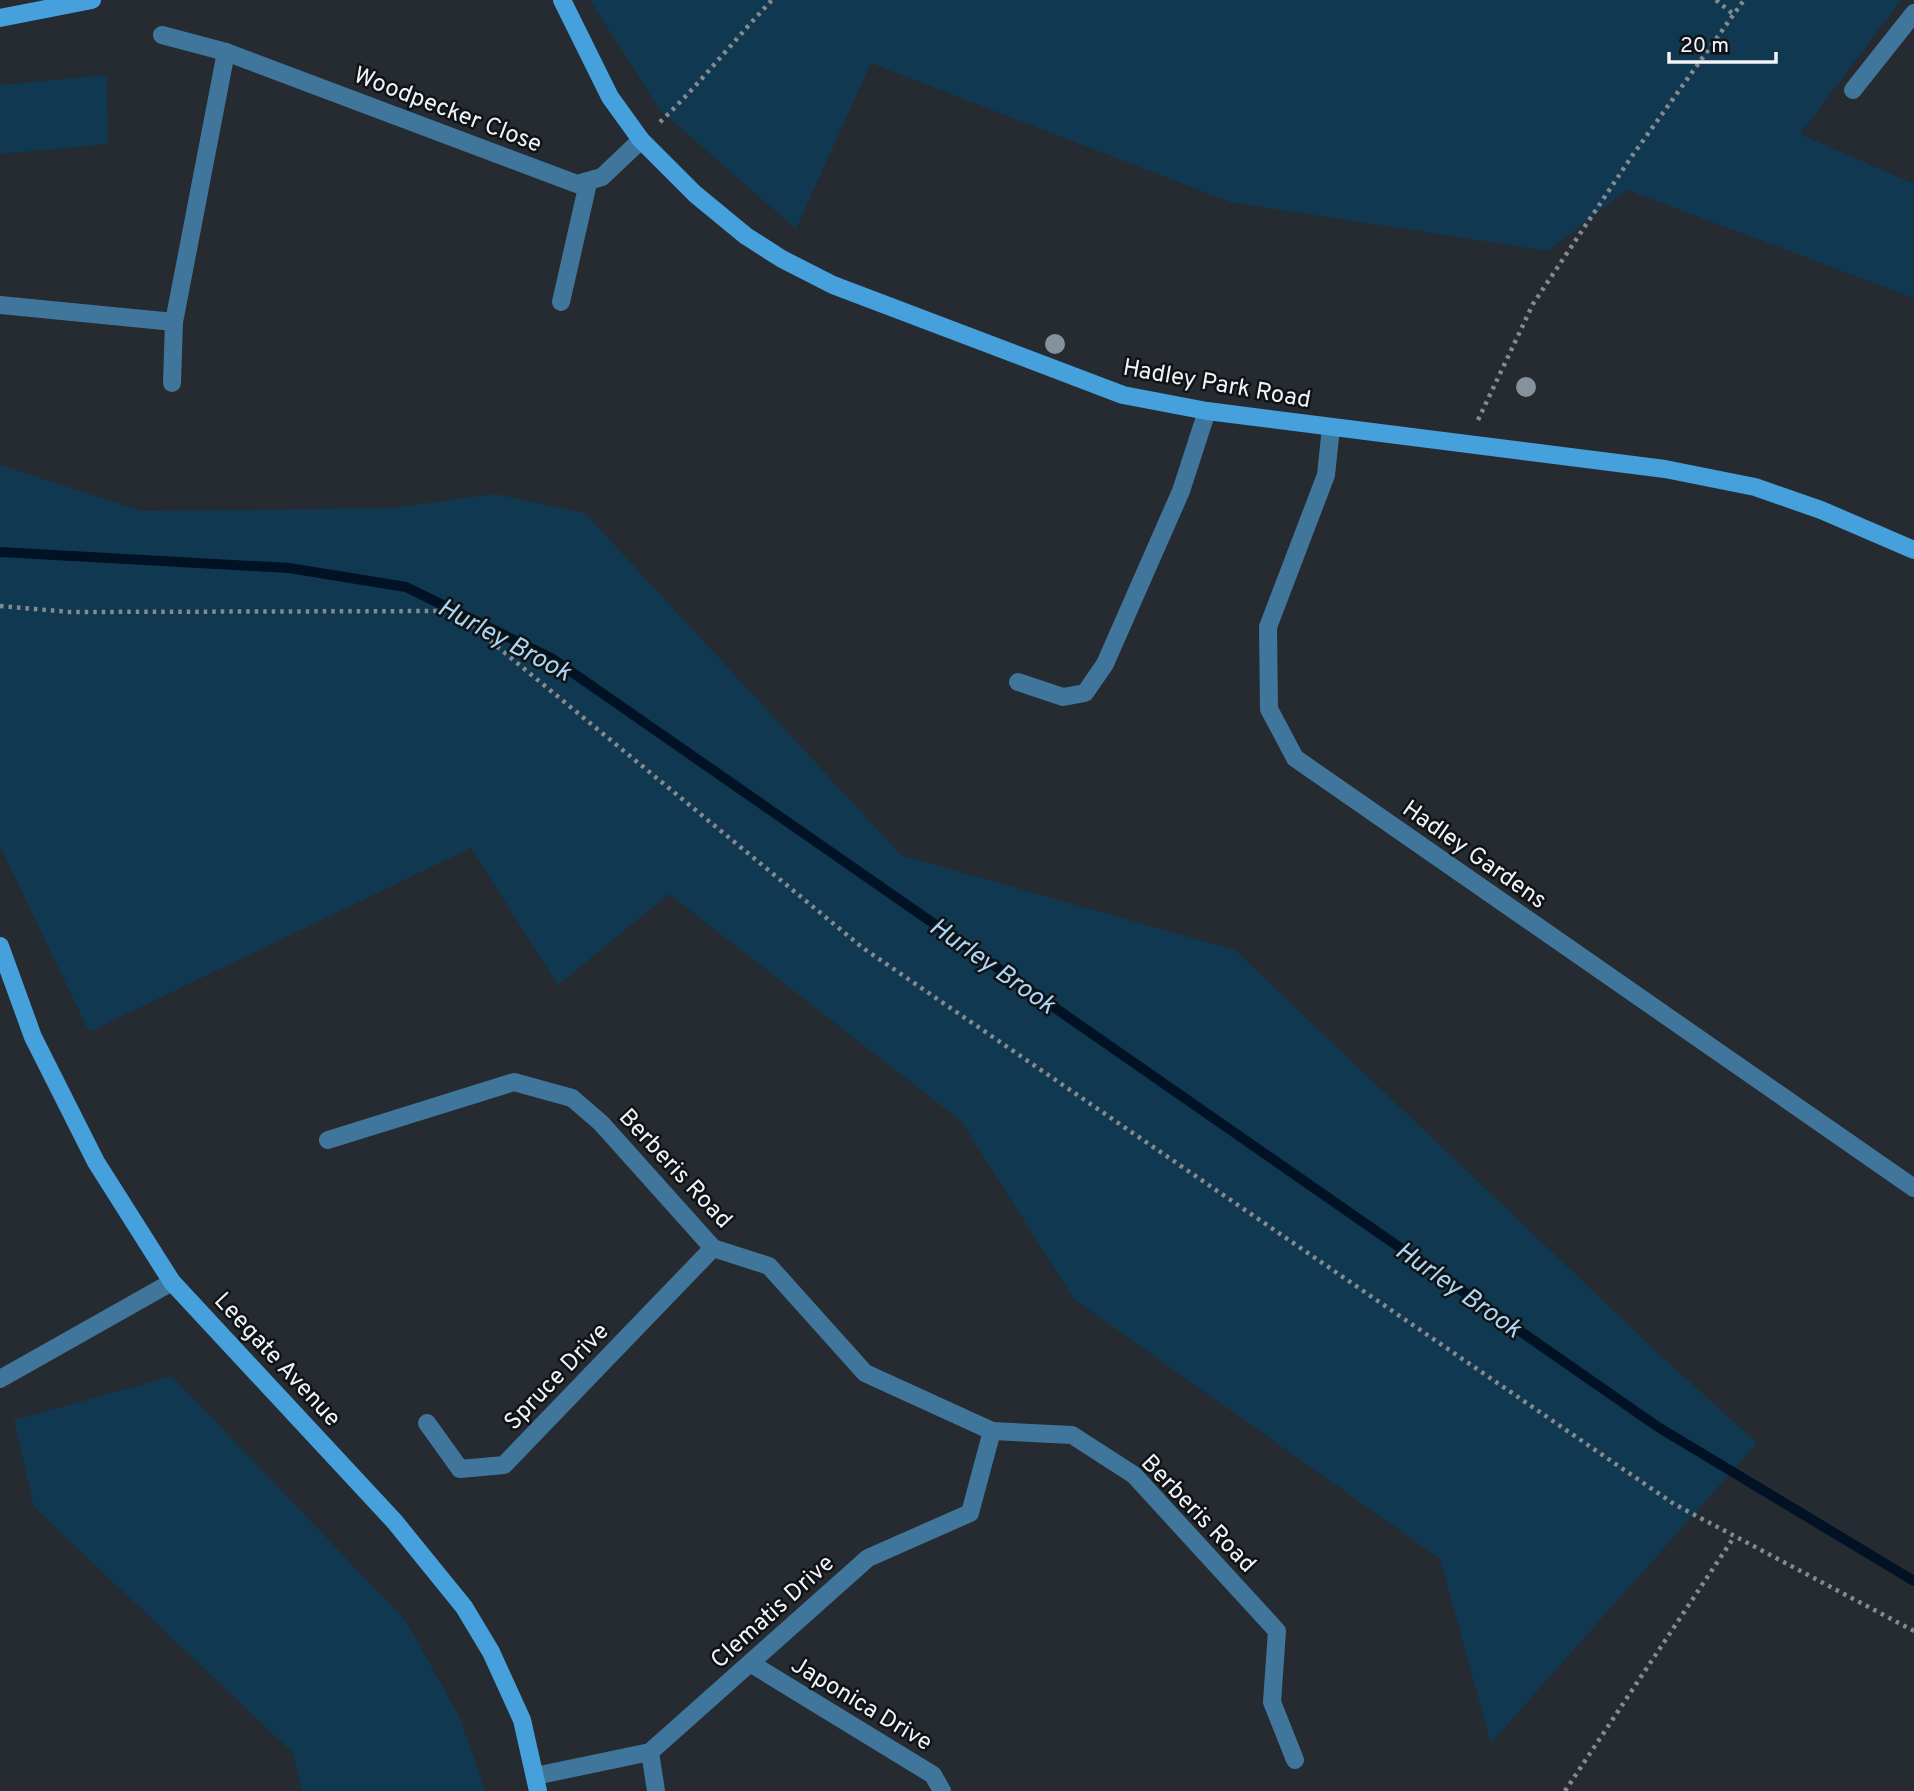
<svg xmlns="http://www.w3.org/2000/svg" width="1914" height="1791" viewBox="0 0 1914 1791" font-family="Overpass,sans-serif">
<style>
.green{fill:#113851}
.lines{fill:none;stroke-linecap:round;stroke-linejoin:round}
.stream{stroke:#001223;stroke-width:10}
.path{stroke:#848a8e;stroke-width:4.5;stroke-dasharray:3.5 5;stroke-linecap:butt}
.lane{stroke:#40769b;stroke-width:18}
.street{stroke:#40769b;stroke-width:18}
.secondary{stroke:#45a0dc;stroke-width:18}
.tree{fill:#84929c}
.labels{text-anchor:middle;stroke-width:5;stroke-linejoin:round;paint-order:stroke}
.street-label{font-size:24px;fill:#f0f4f8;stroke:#101315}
.water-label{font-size:26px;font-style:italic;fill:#acd5f4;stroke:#101315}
</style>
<rect width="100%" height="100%" fill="#252b30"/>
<!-- green -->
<g class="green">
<path d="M590,0H1901L1800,134L1914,184V298L1627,190L1548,251L1230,202L871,63L796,229L659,109Z"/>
<path d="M107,75L108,144L0,154V85Z"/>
<path d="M0,465L142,511L391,508L495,494L585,513L901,855L1235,950L1659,1354L1757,1443L1491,1743L1440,1559L1074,1299L961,1121L669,894L558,985L471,848L89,1032L0,846Z"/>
<path d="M172,1376L406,1621L459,1716L486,1791H302L293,1753L34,1507L14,1420Z"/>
</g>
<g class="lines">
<!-- stream -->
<path class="stream" d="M0,552L289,568L406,587L553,659L1658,1427L1914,1581"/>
<!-- path -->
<g class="path">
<path d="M1716,0L1733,14"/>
<path d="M660,122C700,84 734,40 772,0"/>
<path d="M1478,420L1533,304L1632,156L1744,0"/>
<path d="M0,606L70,612L454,611L863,948L1674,1504L1914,1631"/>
<path d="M1565,1791L1734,1537"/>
</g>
<!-- lane -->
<g class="lane">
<path d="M1853,90L1914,13"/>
<path d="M561,302L588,183"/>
<path d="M1018,682L1063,697L1085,693L1105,664L1181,491L1207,411"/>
</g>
<!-- street -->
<g class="street">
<path d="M162,35L226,52L577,184L602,177L641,140"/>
<path d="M0,305L174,322"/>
<path d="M172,383L174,322L226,52"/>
<path d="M1331,427L1326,475L1268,627L1269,709L1295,758L1914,1188"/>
<path d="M328,1140L514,1082L572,1098L601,1123L713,1248L769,1266L865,1373L992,1431L1072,1435L1134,1475L1277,1631L1272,1702L1295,1760"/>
<path d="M0,1379L172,1282"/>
<path d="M427,1423L460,1469L504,1465L713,1248"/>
<path d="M750,1663L933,1775L942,1791"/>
<path d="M650,1752L656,1791"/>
<path d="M535,1776L650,1752L868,1558L970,1513L992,1431"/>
</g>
<!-- secondary -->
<g class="secondary">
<path d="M562,0L610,97L641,140L695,194L746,236L782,259L833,285L1123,395L1207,411L1665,469L1755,487L1821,510L1914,550"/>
<path d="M0,18L92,0"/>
<path d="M0,946L33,1037L96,1162L172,1282L395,1522L464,1607L491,1652L522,1720L538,1791"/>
</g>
</g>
<!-- trees -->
<g class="tree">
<circle cx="1055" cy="344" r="10"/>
<circle cx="1526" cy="387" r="10"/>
</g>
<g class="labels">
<!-- street labels -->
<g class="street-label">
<text transform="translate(448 109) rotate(21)" y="8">Woodpecker Close</text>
<text transform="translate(1217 383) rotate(10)" y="8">Hadley Park Road</text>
<text transform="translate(1475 854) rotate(35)" y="8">Hadley Gardens</text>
<text transform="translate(676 1168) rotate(47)" y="8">Berberis Road</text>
<text transform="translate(278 1359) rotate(47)" y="8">Leegate Avenue</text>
<text transform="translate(556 1376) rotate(-46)" y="8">Spruce Drive</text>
<text transform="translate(1199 1513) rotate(46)" y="8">Berberis Road</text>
<text transform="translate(772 1611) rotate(-42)" y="8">Clematis Drive</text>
<text transform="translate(862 1703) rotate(31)" y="8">Japonica Drive</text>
</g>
<!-- water labels -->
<g class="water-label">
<text transform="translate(505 639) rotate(28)" y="9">Hurley Brook</text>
<text transform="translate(993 965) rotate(35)" y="9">Hurley Brook</text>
<text transform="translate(1459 1289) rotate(35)" y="9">Hurley Brook</text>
</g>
</g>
<!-- scale -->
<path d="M1669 52v10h107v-10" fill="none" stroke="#f0f4f8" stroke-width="3.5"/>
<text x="1680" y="52" font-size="21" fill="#f0f4f8" stroke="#101315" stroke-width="5" paint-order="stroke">20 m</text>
</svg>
